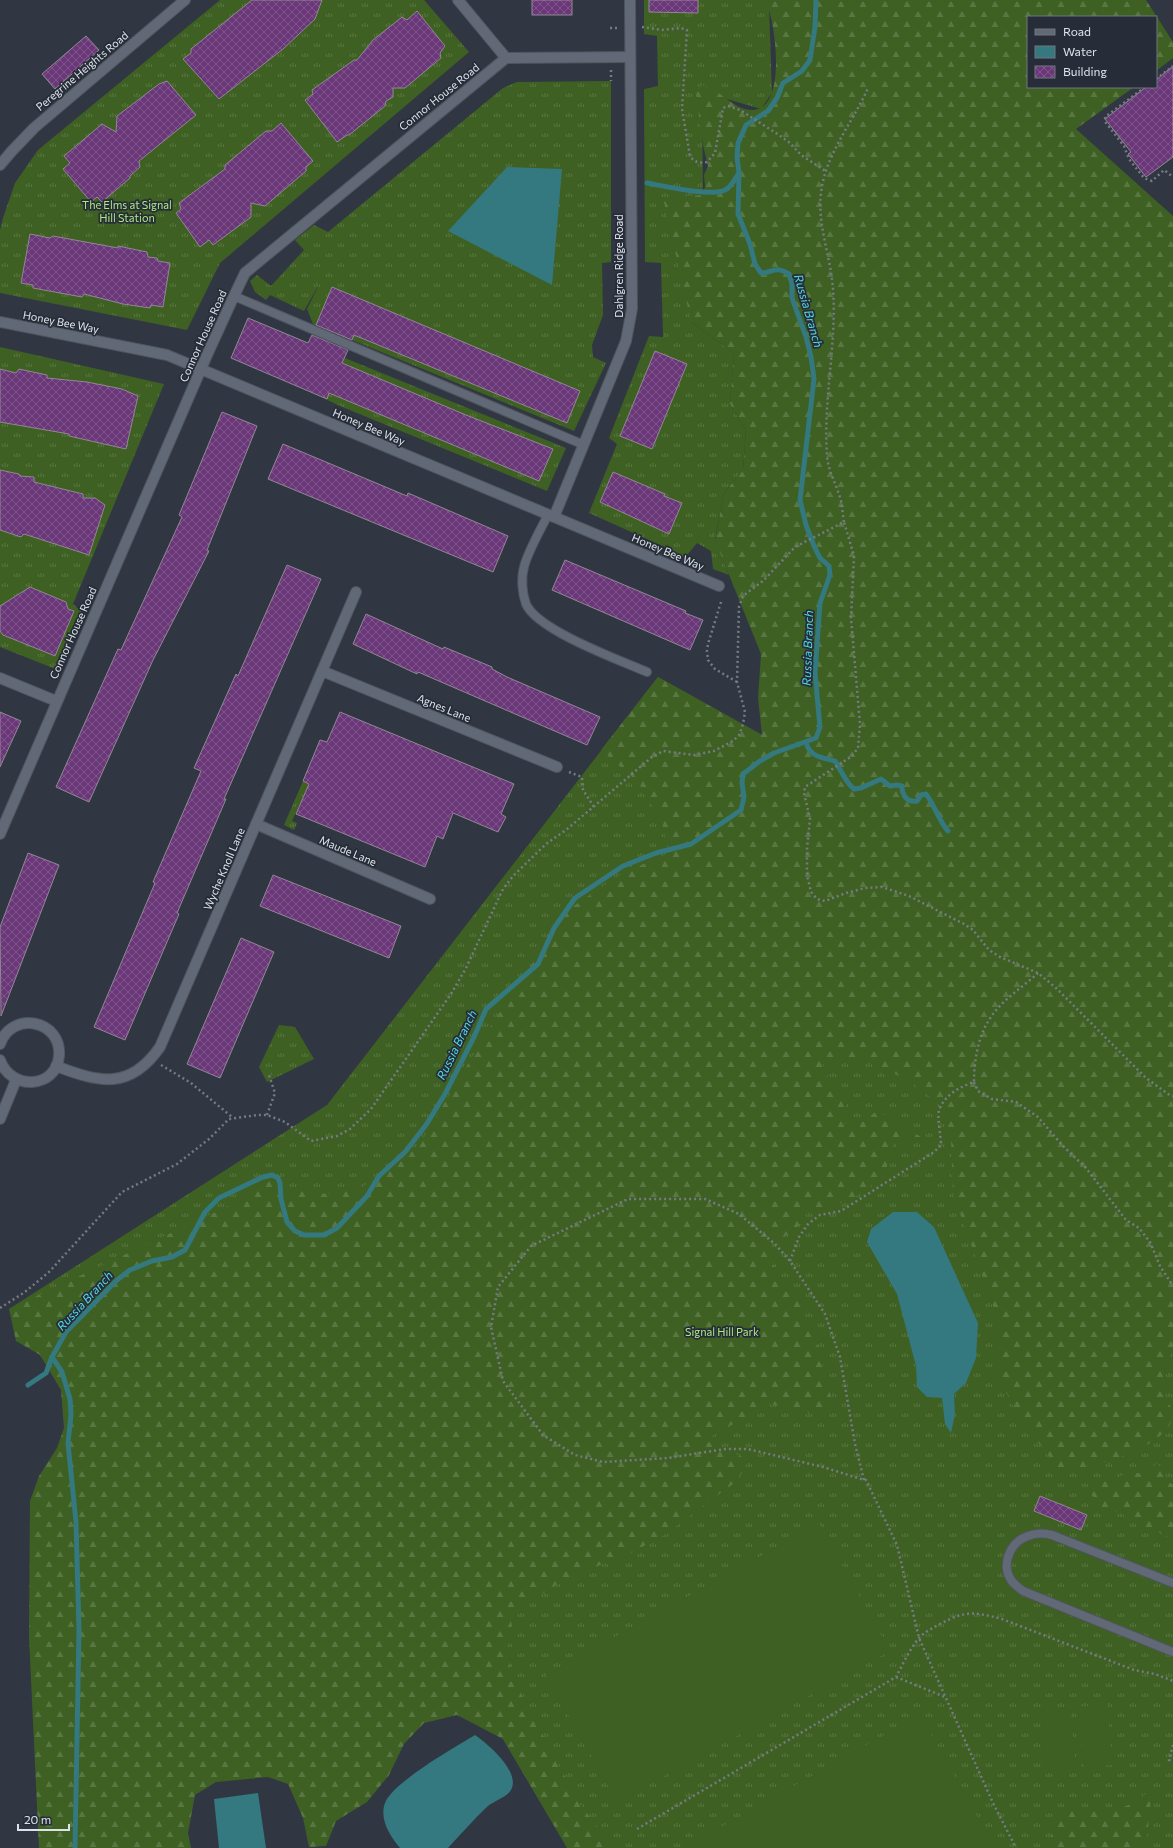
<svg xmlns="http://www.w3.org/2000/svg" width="1173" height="1848" viewBox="0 0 1173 1848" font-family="Commissioner,sans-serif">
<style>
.grass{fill:url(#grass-tufts)}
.forest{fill:url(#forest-firs)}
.pitch{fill:#3e6022}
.water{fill:#347880}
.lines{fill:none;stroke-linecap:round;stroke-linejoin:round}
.stream{stroke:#347880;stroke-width:5}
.building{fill:url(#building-cross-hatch);stroke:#918794}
.lane-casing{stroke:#4f555e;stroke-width:10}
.street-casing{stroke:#4f555e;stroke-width:12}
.path{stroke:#757b85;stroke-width:2.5;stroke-dasharray:2 3;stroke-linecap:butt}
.lane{stroke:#616976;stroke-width:8}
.street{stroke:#616976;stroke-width:10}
.labels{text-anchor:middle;stroke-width:3.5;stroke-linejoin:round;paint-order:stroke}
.street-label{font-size:11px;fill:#dee3ea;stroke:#262d38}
.park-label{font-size:11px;fill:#ade882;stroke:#262d38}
.water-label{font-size:12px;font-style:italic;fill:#51d8e6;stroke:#262d38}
</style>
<defs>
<pattern id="grass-tufts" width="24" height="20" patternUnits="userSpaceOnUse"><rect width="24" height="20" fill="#3e6022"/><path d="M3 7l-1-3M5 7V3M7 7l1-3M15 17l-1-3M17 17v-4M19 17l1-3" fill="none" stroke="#597742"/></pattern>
<pattern id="forest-firs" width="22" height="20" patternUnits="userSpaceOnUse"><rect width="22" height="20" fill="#3e6022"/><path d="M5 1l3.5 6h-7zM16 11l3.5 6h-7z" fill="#597742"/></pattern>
<pattern id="building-cross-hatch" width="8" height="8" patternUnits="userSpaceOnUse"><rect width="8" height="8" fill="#6a3879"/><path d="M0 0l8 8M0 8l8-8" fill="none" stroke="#7f558c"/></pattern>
</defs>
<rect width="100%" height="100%" fill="#303742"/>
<!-- grass -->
<g class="grass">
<path d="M220,0H424L469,52L220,263L187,330L0,293V230L3,218L15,183L38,150Z"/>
<path d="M644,0H765L769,7L772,93L761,109L727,99L702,86L703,201L691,322L734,353L730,404L746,430L743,470L724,493L715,539L729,575L713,569L711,551L697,543C686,556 686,560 668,555L667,548L589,513L617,444L609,438L649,336L663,337L661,263L645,262L644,89L658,86L657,36L644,34Z"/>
<path d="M611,81V262L602,263L603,315L592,345L593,357L606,363L574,431L313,324L307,309L320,283L304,311L270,295L266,300L255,292L250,281L257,275L271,286L304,250L295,240L314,225L328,232L503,88L517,82Z"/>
<path d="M249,319L566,448L547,491L340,406L235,356Z"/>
<path d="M0,347L164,384L73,604L83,613L58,670L0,647Z"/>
<path d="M658,677L1142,946L1173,959V1848H568L503,1739L9,1309L327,1105Z"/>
<path d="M303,781L309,784L292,821L297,823L294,830L284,825Z"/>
<path d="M279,1025L295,1027L314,1059L267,1082L259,1067Z"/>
</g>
<!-- forest -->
<g class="forest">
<path d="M765,0H1146L1173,42V58L1156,71V17H1028V87H1134L1076,129L1173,216V1348C1169,1356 1162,1386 1164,1395C1166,1402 1173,1407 1173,1414C1172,1444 1105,1464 1080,1468C1074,1469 1066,1468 1059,1468L1044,1450L1019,1416L998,1377V1320L953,1194L951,1140L944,1108L912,1083L863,1057L821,1059L828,1077L848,1097L842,1124H859L877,1111L926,1140H896L887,1156V1175L850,1200L806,1212L796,1230L771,1243L773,1264L799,1302L818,1347L826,1373L833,1410L820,1415L769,1404L705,1440L749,1460L737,1481L664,1535L631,1553L565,1579L534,1599L512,1618L508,1648L512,1677L578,1801L613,1848H567L503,1739L457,1715L424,1723L404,1744L389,1775L367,1802L336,1821L326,1846L309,1847L303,1818L288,1784L268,1777L216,1782L195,1795L188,1833L191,1848H39L29,1637L30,1501L39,1476L57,1448L64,1428L61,1390L40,1355L16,1341L9,1309L226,1207L269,1181L308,1193L335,1194L361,1188L418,1147L492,1024L569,909L623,873L669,853L662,823L638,782L601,750L658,677L762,735L758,698L761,654L715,540L724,493L743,470L746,430L730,404L734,353L691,322L663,198L702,195L705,187L704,175L708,166L703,145L696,94L702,85C721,89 732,109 751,110C788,112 776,20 765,0Z"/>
<path d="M1158,1463L1167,1480L1173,1485V1539L1143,1526L1123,1514L1102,1508L1086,1488L1096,1480L1113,1478L1131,1473H1145Z"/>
<path d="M1152,1790L1146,1848H1049C1052,1820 1061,1805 1092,1808C1098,1808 1104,1811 1110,1811C1127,1809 1138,1798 1152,1790Z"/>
</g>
<!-- pitch -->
<g class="pitch">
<path d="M819,1524L890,1651L617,1802L546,1675Z"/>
<path d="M1107,1704L1113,1765L1084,1767L1079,1707Z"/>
<path d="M1070,1708L1076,1768L1047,1771L1042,1710Z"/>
<path d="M920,1715L995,1848H684Z"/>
</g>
<!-- water -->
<g class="water">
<path d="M507,167L562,169L552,285L448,231Z"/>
<path d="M893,1212H917L934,1227L978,1323L976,1358L966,1383L954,1394L955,1414L951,1433L945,1424L942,1398L927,1397L917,1387L916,1366L897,1294L867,1242L871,1229Z"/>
<path d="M475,1735C488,1744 521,1772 511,1790C507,1797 494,1801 488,1806C474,1819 461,1834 448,1848H400C390,1836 379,1819 385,1803C392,1783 455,1747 475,1735Z"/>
<path d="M258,1793L266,1848H219L214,1799Z"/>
</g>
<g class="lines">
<!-- stream -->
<g class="stream">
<path d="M647,183C664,186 711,197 725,190C732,187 735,178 739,173"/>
<path d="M806,742C809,757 823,758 835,761C841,770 846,783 854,789L861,788L881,779L890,786L897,785L902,786C902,795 907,803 917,801L921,795L926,794C935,806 939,821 948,831"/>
<path d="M52,1357L62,1372L70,1399L71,1415L68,1443L76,1522L79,1630L75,1848"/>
<path d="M28,1385L46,1373L52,1357L66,1332L117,1280L130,1270L152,1261L172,1257L185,1250L205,1212L219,1198L263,1177L272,1175L278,1178L280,1183L281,1199L287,1222L295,1231L304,1235H324L337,1228L367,1196L379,1176L405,1152L426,1125L445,1094L474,1037L486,1009L538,964L554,928L575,898L623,866L656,853L691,844L741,810L744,797L742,783L743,774L760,761L774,753L816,738L820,727L815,673L820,603L830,575L829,566L820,558L814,546L806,525L800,500L814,379L811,357L806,337L792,298V284L789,274C774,265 773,273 761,273L755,264L750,244L738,214L739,173L737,157L738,143L746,125L768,111L777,98L783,83L802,71L810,60L815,27L816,0"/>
</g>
</g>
<!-- building -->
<g class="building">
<path d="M252,0H322L315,19L283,49L219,99L183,59L191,53V49Z"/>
<rect x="532" y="0" width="40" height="15"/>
<path d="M649,0H698V13L649,12Z"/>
<path d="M417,11L445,46L440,53L441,58L405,88H393V97L386,101L385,106L349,135H347L337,142L305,100L313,94L312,90L354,60H357L373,40L402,17L407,20Z"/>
<path d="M86,36L99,50L55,89L42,74Z"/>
<path d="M1173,66V157L1146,177L1128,154L1131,152L1105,119L1146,87H1156V80Z"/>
<path d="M167,81L196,115L139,161L140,167L130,176V178L102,202L97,197L91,202L63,169L70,163L64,156L102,124L116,132L117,116L159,84Z"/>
<path d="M281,123L313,161L306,167V171L265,206L251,203V217L213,245L209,240L200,247L176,213L181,209L179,203L225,169V165L266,131H272Z"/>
<path d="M30,234L50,238L53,236L118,248V246L147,252L148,257L157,258L158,261L170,263L163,307L151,305L150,308L123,304L84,294L82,297L33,288V285L21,283Z"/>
<path d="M332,287L580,391L567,423L354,335L352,340L316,325Z"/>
<path d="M248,318L308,343L312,335L348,350L342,363L466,415L553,449L539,481L329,393L327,399L231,358Z"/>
<path d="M655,351L687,364L652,449L620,436Z"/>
<path d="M0,369L16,373L19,369L47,375V378L87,382L122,389L138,396L126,449L69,436V434L0,422Z"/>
<path d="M222,412L257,426L207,550L209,551L153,660L89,802L56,787L118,649L121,650L182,517L179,515Z"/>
<path d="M283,444L407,496L408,493L508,536L493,572L268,479Z"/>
<path d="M0,470L19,474L20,476L34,477V482L83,494V498H95L105,505L89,555L24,534L21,537L0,530Z"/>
<path d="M613,472L665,494L664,496L682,503L669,534L600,502Z"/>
<path d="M565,560L686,611L685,613L703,620L690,650L552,590Z"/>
<path d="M287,565L321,579L224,799H226L177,913L179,914L125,1040L94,1027L155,883L153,882L201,771L194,768L236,674L238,676Z"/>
<path d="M30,587L66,602L68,609L74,611L55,656L3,635L0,631V606Z"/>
<path d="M366,614L443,649L444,647L492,667V669L507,677L600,717L587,745L418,672L417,674L353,644Z"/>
<path d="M0,712L21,721L0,767Z"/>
<path d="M340,712L514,784L501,814L506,817L498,832L453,813L443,839L437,836L425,867L296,814L309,784L303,781L320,740L327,742Z"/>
<path d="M28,853L59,865L1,1016L0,927Z"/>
<path d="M273,875L401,926L389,958L260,906Z"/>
<path d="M241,938L274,952L220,1078L187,1064Z"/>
<path d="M1040,1496L1087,1515L1081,1530L1034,1511Z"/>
</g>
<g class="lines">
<!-- lane casing -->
<g class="lane-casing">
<g id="lane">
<path d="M234,296L584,445"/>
<path d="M548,515C541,528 527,554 524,567C521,578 522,593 526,604C537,630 619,660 647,672"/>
<path d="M1173,1583L1052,1535C1044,1533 1036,1533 1028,1536C1010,1542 1001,1564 1011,1580C1014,1584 1019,1588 1023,1591L1173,1652"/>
</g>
</g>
<!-- street casing -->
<g class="street-casing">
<g id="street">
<path d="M458,0L506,58"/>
<path d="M0,165L11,152L34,128L185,0"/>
<path d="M0,322L167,355L719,586"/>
<path d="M554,517L626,341L632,309L630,0"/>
<path d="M322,671L557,767"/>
<path d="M0,678L56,701"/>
<path d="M256,824L430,899"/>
<path d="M0,834L207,355L234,296L245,273L506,58L630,57"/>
<path d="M0,1044C12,1010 62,1020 59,1056C56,1089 11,1091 0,1060"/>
<path d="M56,1066C100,1083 130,1090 160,1047L356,592"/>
<path d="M0,1119L16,1080"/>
</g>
</g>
<!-- path -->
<g class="path">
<path d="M642,27L662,30L681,28L687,30L682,109L690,156C695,163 699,163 707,162L715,153L723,108L728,106L740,110L779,135L790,143L801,155L827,172"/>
<path d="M610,28H617"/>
<path d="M611,70V81"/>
<path d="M1156,79L1173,66"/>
<path d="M1145,87L1105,117L1106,123L1124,146L1129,159L1144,178L1152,181L1164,170L1173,177"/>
<path d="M844,522C843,515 842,508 841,501C837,485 828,472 827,455C823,399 837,344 833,289C831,257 817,225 821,193C825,155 853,122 868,88"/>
<path d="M721,602L708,644L707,651L708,660L715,669L737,682"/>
<path d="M569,772L582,777L583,790L594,807"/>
<path d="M161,1065L191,1083L232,1117"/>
<path d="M974,1082L978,1091L992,1099L1016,1102L1038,1117L1062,1145L1086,1168L1126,1220L1139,1228L1150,1242L1160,1266L1173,1286"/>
<path d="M267,1115L275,1093L269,1075L272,1074"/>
<path d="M790,1261L799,1237L808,1224L820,1215L841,1211L934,1152L941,1145C941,1137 937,1117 939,1110C945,1095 959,1087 974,1082C974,1061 978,1035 991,1017C1002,1000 1023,987 1038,973"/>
<path d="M0,1308L25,1292L49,1272L122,1192L177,1164L209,1139L229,1119L257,1115H267L285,1122L311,1141L337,1136L350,1129L371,1109L451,994L466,968L503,889L513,876L546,844L566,830L652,757L663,751L694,755L714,751L733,741L739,735L743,724L745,712L737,682L739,607L743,596L763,581L795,547L844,522L854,556L851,618L860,724L858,748L852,756L805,787L804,793L810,819L807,848V875L811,892L817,899L825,901L846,893L865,888L882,887L909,896L964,924L973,930L989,950L1000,957L1038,973L1056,988L1146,1078L1168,1094L1173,1096"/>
<path d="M864,1480L855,1444L840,1357L825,1314L790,1261L775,1244L739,1214L705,1199H628L531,1246L498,1287L491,1327L503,1381L543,1435L575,1455L603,1462L668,1458L725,1449H748L823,1467L864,1480H866L897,1545L919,1638L993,1803L1016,1848"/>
<path d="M896,1677L945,1697"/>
<path d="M1173,1745L1169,1760L1173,1761"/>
<path d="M637,1829L896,1677C903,1664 910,1648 920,1637C926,1631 933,1628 940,1624C966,1610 975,1612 1002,1619L1134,1670L1155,1674L1173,1681"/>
</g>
<!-- lane -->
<use href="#lane" class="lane"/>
<!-- street -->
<use href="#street" class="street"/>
</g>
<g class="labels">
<!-- street labels -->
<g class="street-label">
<text transform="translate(82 71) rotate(-40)" y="4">Peregrine Heights Road</text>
<text transform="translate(439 97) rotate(-39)" y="4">Connor House Road</text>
<text transform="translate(619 266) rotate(-90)" y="4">Dahlgren Ridge Road</text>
<text transform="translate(61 322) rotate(11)" y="4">Honey Bee Way</text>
<text transform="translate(203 336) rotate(-66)" y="4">Connor House Road</text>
<text transform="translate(369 427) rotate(23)" y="4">Honey Bee Way</text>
<text transform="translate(668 552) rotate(23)" y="4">Honey Bee Way</text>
<text transform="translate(73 633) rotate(-66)" y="4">Connor House Road</text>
<text transform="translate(444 708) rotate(22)" y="4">Agnes Lane</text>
<text transform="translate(348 851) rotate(23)" y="4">Maude Lane</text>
<text transform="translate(224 869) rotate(-67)" y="4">Wyche Knoll Lane</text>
</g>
<!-- park labels -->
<g class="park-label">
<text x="127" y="209">The Elms at Signal<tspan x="127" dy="13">Hill Station</tspan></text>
<text x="722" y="1336">Signal Hill Park</text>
</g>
<!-- water labels -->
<g class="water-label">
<text transform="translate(808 311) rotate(74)" y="4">Russia Branch</text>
<text transform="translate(808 648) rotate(-88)" y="4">Russia Branch</text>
<text transform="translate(457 1045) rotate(-64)" y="4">Russia Branch</text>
<text transform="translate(85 1301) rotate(-47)" y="4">Russia Branch</text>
</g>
</g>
<!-- legend -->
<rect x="1027" y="16" width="130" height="72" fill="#262d38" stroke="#70767f"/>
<rect x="1035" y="29" width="20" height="6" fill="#616976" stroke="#70767f"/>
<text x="1063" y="36" font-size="12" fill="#dee3ea">Road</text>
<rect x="1035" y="46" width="20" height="12" fill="#347880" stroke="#70767f"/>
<text x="1063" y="56" font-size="12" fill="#dee3ea">Water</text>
<rect x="1035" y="66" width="20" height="12" fill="url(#building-cross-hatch)" stroke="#70767f"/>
<text x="1063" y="76" font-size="12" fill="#dee3ea">Building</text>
<!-- scale -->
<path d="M18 1824v6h51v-6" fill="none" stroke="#dee3ea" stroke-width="2"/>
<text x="24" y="1824" font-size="12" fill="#dee3ea" stroke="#262d38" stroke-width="3" paint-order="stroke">20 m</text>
</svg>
